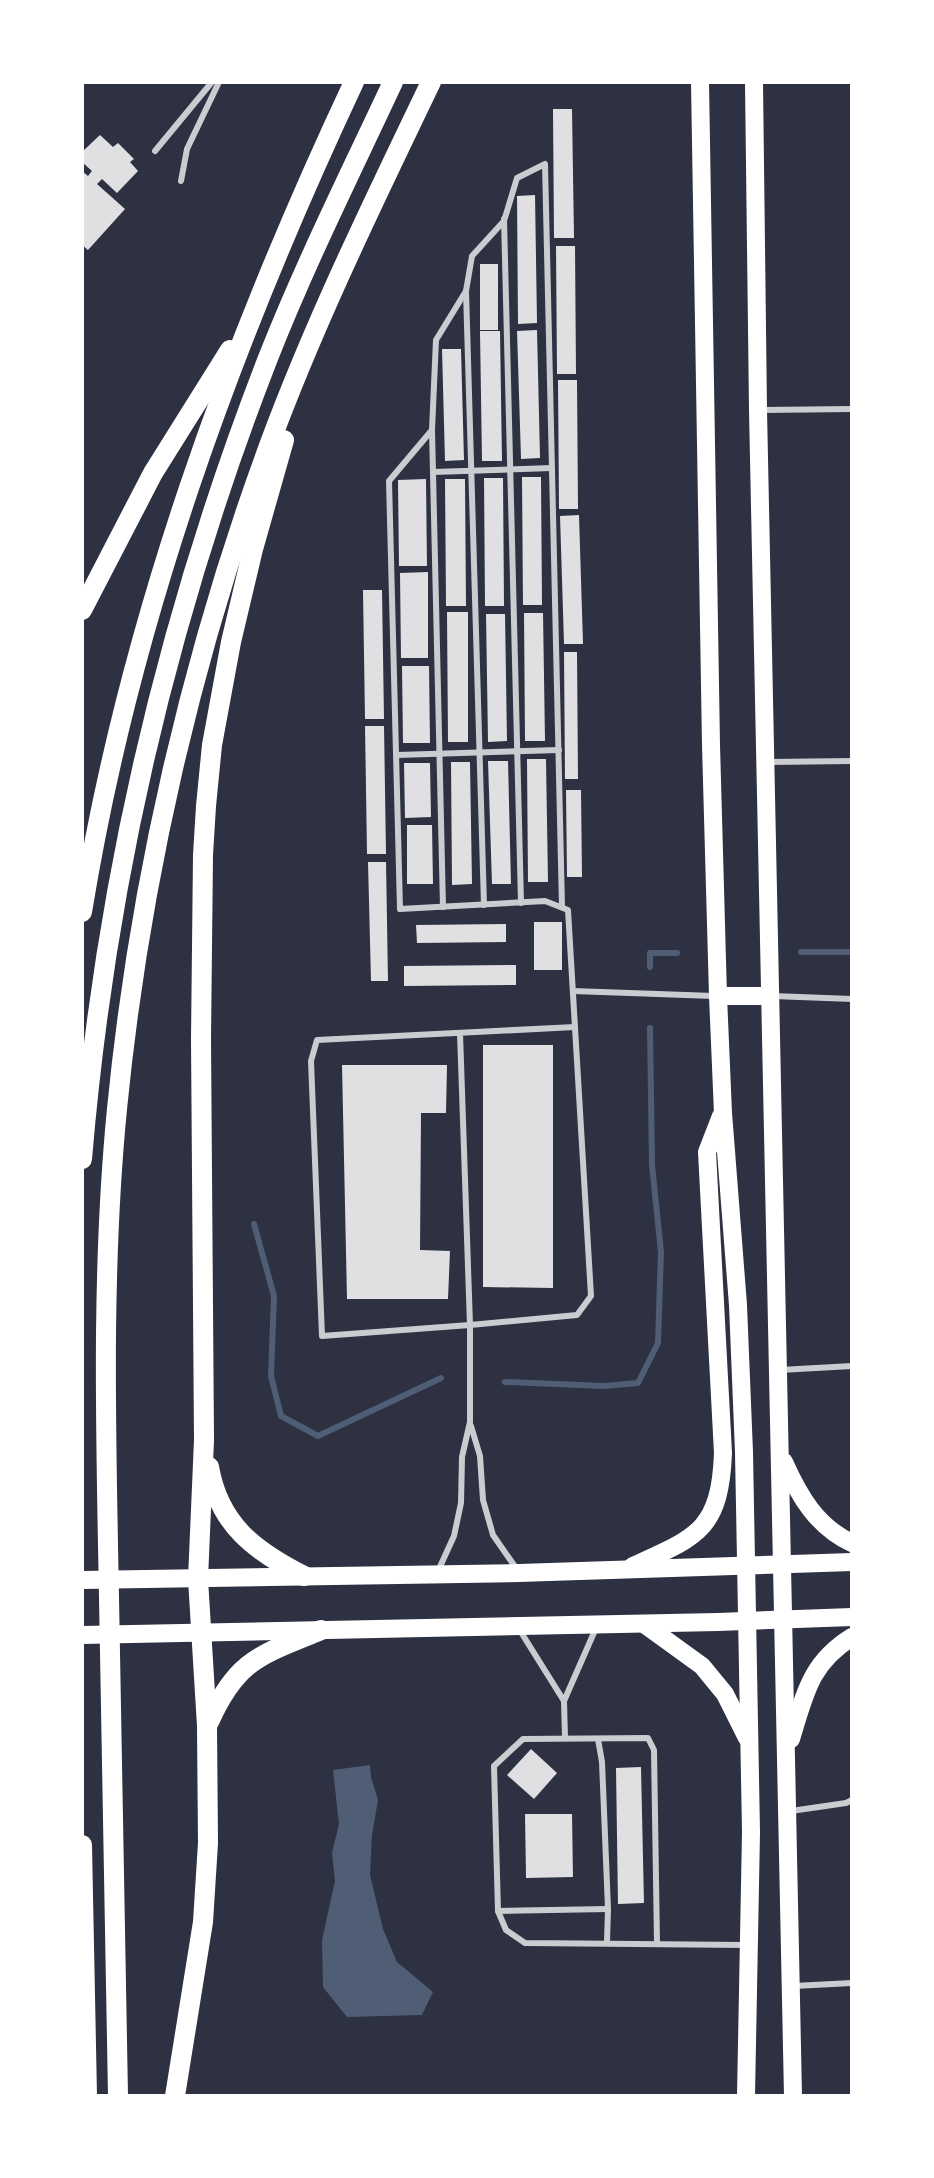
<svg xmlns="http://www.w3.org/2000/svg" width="934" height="2178" viewBox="0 0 934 2178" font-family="'Open Sans',sans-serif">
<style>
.water{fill:#4f5d75}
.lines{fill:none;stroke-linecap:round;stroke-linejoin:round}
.stream{stroke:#4f5d75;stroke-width:6}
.building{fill:#e0e0e3}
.service{stroke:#caccd0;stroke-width:6}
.primary{stroke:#fff;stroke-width:18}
.motorway{stroke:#fff;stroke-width:20}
</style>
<rect width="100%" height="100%" fill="#2d3142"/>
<!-- water -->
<path class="water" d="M370,1765L371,1777L378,1800L372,1835L370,1875L383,1929L397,1962L433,1992L422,2015L347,2017L323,1987L322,1940L335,1881L332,1853L339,1824L333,1770Z"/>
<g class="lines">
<!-- stream -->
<g class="stream">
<path d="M801,952H852"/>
<path d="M650,967V953H677"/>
<path d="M254,1224L274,1296L271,1376L281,1416L318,1436L441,1378"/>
<path d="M505,1382L604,1386L638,1383L658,1343L661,1252L652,1165L650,1028"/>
</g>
</g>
<!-- building -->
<g class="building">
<path d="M553,109H572L574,238H554Z"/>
<path d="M100,135L113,147L118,143L134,159L130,162L138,171L117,193L102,179L97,184L125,209L88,250L82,245V171L88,176L92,171L82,162V152Z"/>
<path d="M535,195L537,323L518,324L517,196Z"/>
<path d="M556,246H575L576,374H557Z"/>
<rect x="480" y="264" width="18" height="66"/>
<path d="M537,330L540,458L521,459L517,331Z"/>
<path d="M480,331H500L502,461H482Z"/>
<path d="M442,349H461L464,460L445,461Z"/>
<path d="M558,380H577L578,509H559Z"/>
<path d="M522,477H541L542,605H523Z"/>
<path d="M484,478H503L504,606H485Z"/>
<path d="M426,479L427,566H399L398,480Z"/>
<path d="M445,479H465L466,606H446Z"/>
<path d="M579,515L583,644H564L560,516Z"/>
<path d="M428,572V658H401L400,573Z"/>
<path d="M363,590H382L384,719H365Z"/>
<path d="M447,612H468V742H448Z"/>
<path d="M524,613H543L545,741H525Z"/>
<path d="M486,614H505L507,741L488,742Z"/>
<path d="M564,652H577L578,779H565Z"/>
<path d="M402,666H429L430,743H403Z"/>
<path d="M365,726H384L386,854H367Z"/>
<path d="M527,759H546L548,882H528Z"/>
<path d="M488,761H508L511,884H492Z"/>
<path d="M451,762H470L472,884L452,885Z"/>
<path d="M404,763H430L431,817L405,818Z"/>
<path d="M566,790H581L582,877H567Z"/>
<path d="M407,825H432L433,884H407Z"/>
<path d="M368,862H386L388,981H371Z"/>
<rect x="534" y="922" width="28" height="48"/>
<path d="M506,924V942L417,943L416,925Z"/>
<path d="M516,965V985L404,986V966Z"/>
<path d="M483,1045H553V1288L483,1287Z"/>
<path d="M342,1065H447L446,1113H421L420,1250L450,1251L448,1299H347Z"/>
<path d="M531,1749L557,1773L534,1799L507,1775Z"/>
<path d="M641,1767L644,1903L618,1904L616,1768Z"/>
<path d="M525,1814H572L573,1877L526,1878Z"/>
</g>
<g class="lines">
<!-- service -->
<g class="service">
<path d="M155,151L212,82"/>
<path d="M181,181L187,149L219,82"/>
<path d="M504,219L521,903"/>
<path d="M466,291L484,905"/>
<path d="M762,410L852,409"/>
<path d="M432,430L443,907"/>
<path d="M433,472L552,468"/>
<path d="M397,755L559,750"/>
<path d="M769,762L852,761"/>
<path d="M573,991L714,996"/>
<path d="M773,996L852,999"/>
<path d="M460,1033L470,1325L322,1336L311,1061L317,1040L575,1027"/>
<path d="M780,1370L852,1366"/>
<path d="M471,1426L480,1456L483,1500L493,1535L516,1568"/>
<path d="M438,1571L454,1536L461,1503L462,1457L470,1422V1325L577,1315L591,1296L568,910L545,901L400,909L389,481L432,430L436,340L466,291L472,256L504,221L517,178L545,164L562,907"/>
<path d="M519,1629L564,1701"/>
<path d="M565,1738L564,1701L596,1628"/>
<path d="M598,1739L602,1762L608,1909L607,1942"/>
<path d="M791,1811L846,1803L852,1800"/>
<path d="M498,1911L608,1909"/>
<path d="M657,1943L654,1750L648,1738L523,1739L494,1766L498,1911L506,1930L525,1943L745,1945"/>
<path d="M794,1986L852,1983"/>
</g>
<!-- primary -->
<g class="primary">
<path d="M700,82L711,745L718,996L723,1113L738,1305L744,1452L751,1832L746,2096"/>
<path d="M754,82L758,410L793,2096"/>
<path d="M718,996H770"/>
<path d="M784,1462C799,1496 817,1527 852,1543"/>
<path d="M633,1566C697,1537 720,1530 723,1453L707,1152L721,1116"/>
<path d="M82,1580L519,1573L852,1562"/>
<path d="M644,1624L702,1666L725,1694L747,1738"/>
<path d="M82,1635L718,1622L852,1617"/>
<path d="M791,1739C805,1694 810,1663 852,1637"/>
</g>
<!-- motorway -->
<g class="motorway">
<path d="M82,610L153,473L230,350"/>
<path d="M82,912C129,623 230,346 354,82"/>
<path d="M82,1159C105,884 168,615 268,358C305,264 350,174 393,82"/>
<path d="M209,1467C219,1525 255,1551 304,1576"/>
<path d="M209,1722C237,1659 261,1655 321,1630"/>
<path d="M82,1845L87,2096"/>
<path d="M118,2096C115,1930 112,1764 109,1597C106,1434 101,1272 117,1109C139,884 192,654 270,443C316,319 374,201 431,82"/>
<path d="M175,2096L203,1922L208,1843L207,1726L198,1579L204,1440L201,1039L203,855L206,806L212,745L231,642L253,549L284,440"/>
</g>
</g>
<!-- border -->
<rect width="934" height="2178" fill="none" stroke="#ffffff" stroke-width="168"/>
</svg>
